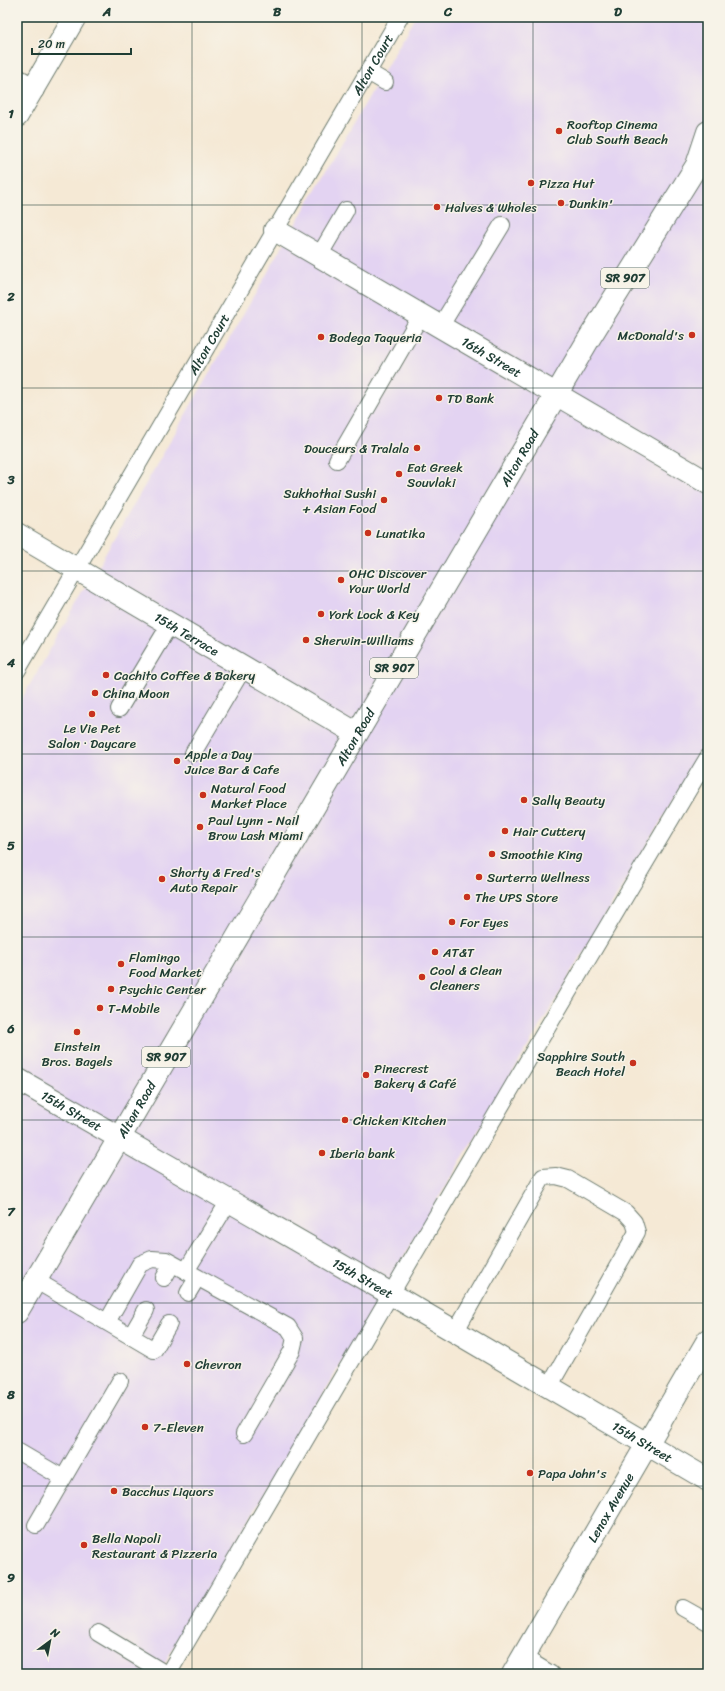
<svg xmlns="http://www.w3.org/2000/svg" width="725" height="1691" viewBox="0 0 725 1691" font-family="Sriracha,sans-serif">
<style>
.built{fill:#e3d3f2}
.lines{fill:none;stroke-linecap:round;stroke-linejoin:round}
.lane-casing{stroke:#6a796c;stroke-width:18}
.street-casing{stroke:#6a796c;stroke-width:24}
.secondary-casing{stroke:#6a796c;stroke-width:24}
.highway-casing{stroke:#6a796c;stroke-width:24}
.lane{stroke:#fff;stroke-width:16}
.street{stroke:#fff;stroke-width:22}
.secondary{stroke:#fff;stroke-width:22}
.highway{stroke:#fff;stroke-width:22}
.grid{fill:none;stroke:#1f3d34;stroke-width:1;stroke-opacity:0.55}
.poi-dot{fill:#c8321e;stroke:#f7f3e8;stroke-width:1.5}
.labels{text-anchor:middle;stroke-width:3;stroke-linejoin:round;paint-order:stroke}
.shield{fill:#f7f3e8;stroke:#60746a;stroke-width:1}
.shield-label{font-size:12px;font-weight:bold;fill:#1f3d34}
.street-label{font-size:13px;fill:#1f3d34;stroke:#f7f3e8}
.poi-label{font-size:13px;fill:#1f3d34;stroke:#f7f3e8;text-anchor:start}
.neatline{fill:none;stroke:#1f3d34;stroke-width:1.5}
.grid-label{font-size:13px;text-anchor:middle;font-weight:bold;fill:#1f3d34}
</style>
<rect width="100%" height="100%" fill="#f7f3e8"/>
<filter id="ink" filterUnits="userSpaceOnUse"><feTurbulence type="fractalNoise" baseFrequency=".025" numOctaves="2"/><feDisplacementMap in="SourceGraphic" scale="8" xChannelSelector="R" yChannelSelector="G"/><feConvolveMatrix kernelMatrix="1 2 1 2 8 2 1 2 1" color-interpolation-filters="sRGB"/></filter>
<filter id="wash" filterUnits="userSpaceOnUse"><feTurbulence type="fractalNoise" baseFrequency=".012" numOctaves="4" result="noise"/><feDisplacementMap in="SourceGraphic" scale="16" xChannelSelector="R" yChannelSelector="G"/><feGaussianBlur stdDeviation="0.9" result="paint"/><feColorMatrix in="noise" values="0 0 0 0 0 0 0 0 0 0 0 0 0 0 0 0 0 1.4 0 .05"/><feComposite in="paint" operator="in"/></filter>
<g filter="url(#wash)">
<rect width="100%" height="100%" fill="#f5e9d5"/>
<!-- built -->
<path class="built" d="M415,17H708V741L158,1674H17V707Z"/>
</g>
<g filter="url(#ink)">
<g class="lines">
<!-- lane casing -->
<g class="lane-casing">
<g id="lane">
<path d="M368,72L385,82"/>
<path d="M319,256L346,210"/>
<path d="M440,327L502,225"/>
<path d="M337,460L421,315"/>
<path id="s1" d="M17,671L400,17"/>
<path d="M119,709L170,624"/>
<path d="M193,753L244,667"/>
<path d="M229,1201L186,1271L288,1327L295,1338L292,1351L244,1434"/>
<path d="M164,1278L172,1264"/>
<path d="M35,1280L154,1350L169,1324"/>
<path d="M188,1293L197,1278"/>
<path d="M107,1322L140,1264L152,1259L166,1260L186,1271"/>
<path d="M455,1332L543,1177L556,1176L568,1179L626,1213L634,1222L637,1232L549,1387"/>
<path d="M131,1336L146,1310"/>
<path d="M17,1451L63,1478"/>
<path d="M36,1525L120,1381"/>
<path d="M683,1608L708,1622"/>
<path d="M98,1633L166,1674"/>
<path d="M523,1657L551,1674"/>
<path d="M168,1674L518,1077L708,757"/>
</g>
</g>
<!-- street casing -->
<g class="street-casing">
<g id="street">
<path d="M17,80L33,89"/>
<path id="s2" d="M275,230L708,483"/>
<path id="s3" d="M17,534L356,733"/>
<path id="s4" d="M17,1079L391,1294L708,1480"/>
<path id="s5" d="M513,1674L708,1340"/>
</g>
</g>
<!-- secondary casing -->
<g class="secondary-casing">
<path id="secondary" d="M17,116L75,17"/>
</g>
<!-- highway casing -->
<g class="highway-casing">
<g id="highway">
<path id="s6" d="M17,1312L590,337L697,165L708,132"/>
</g>
</g>
<!-- lane -->
<use href="#lane" class="lane"/>
<!-- street -->
<use href="#street" class="street"/>
<!-- secondary -->
<use href="#secondary" class="secondary"/>
<!-- highway -->
<use href="#highway" class="highway"/>
</g>
</g>
<!-- grid -->
<path class="grid" d="M192,17V1674M362,17V1674M533,17V1674M17,205H708M17,388H708M17,571H708M17,754H708M17,937H708M17,1120H708M17,1303H708M17,1486H708"/>
<!-- markers -->
<g class="poi-dot">
<circle cx="559" cy="131" r="4"/>
<circle cx="531" cy="183" r="4"/>
<circle cx="561" cy="203" r="4"/>
<circle cx="437" cy="207" r="4"/>
<circle cx="692" cy="335" r="4"/>
<circle cx="321" cy="337" r="4"/>
<circle cx="439" cy="398" r="4"/>
<circle cx="417" cy="448" r="4"/>
<circle cx="399" cy="474" r="4"/>
<circle cx="384" cy="500" r="4"/>
<circle cx="368" cy="533" r="4"/>
<circle cx="341" cy="580" r="4"/>
<circle cx="321" cy="614" r="4"/>
<circle cx="306" cy="640" r="4"/>
<circle cx="106" cy="675" r="4"/>
<circle cx="95" cy="693" r="4"/>
<circle cx="92" cy="714" r="4"/>
<circle cx="177" cy="761" r="4"/>
<circle cx="203" cy="795" r="4"/>
<circle cx="524" cy="800" r="4"/>
<circle cx="200" cy="827" r="4"/>
<circle cx="505" cy="831" r="4"/>
<circle cx="492" cy="854" r="4"/>
<circle cx="479" cy="877" r="4"/>
<circle cx="162" cy="879" r="4"/>
<circle cx="467" cy="897" r="4"/>
<circle cx="452" cy="922" r="4"/>
<circle cx="435" cy="952" r="4"/>
<circle cx="121" cy="964" r="4"/>
<circle cx="422" cy="977" r="4"/>
<circle cx="111" cy="989" r="4"/>
<circle cx="100" cy="1008" r="4"/>
<circle cx="77" cy="1032" r="4"/>
<circle cx="633" cy="1063" r="4"/>
<circle cx="366" cy="1075" r="4"/>
<circle cx="345" cy="1120" r="4"/>
<circle cx="322" cy="1153" r="4"/>
<circle cx="187" cy="1364" r="4"/>
<circle cx="145" cy="1427" r="4"/>
<circle cx="530" cy="1473" r="4"/>
<circle cx="114" cy="1491" r="4"/>
<circle cx="84" cy="1545" r="4"/>
</g>
<g class="labels">
<!-- shield labels -->
<g class="shield">
<rect x="601" y="268" width="48" height="20" rx="3"/>
<rect x="370" y="658" width="48" height="20" rx="3"/>
<rect x="142" y="1047" width="48" height="20" rx="3"/>
</g>
<g class="shield-label">
<text x="625" y="282">SR 907</text>
<text x="394" y="672">SR 907</text>
<text x="166" y="1061">SR 907</text>
</g>
<!-- street labels -->
<g class="street-label">
<text dy="5" stroke="none"><textPath href="#s1" startOffset="703">Alton Court</textPath></text>
<text dy="5" stroke="none"><textPath href="#s1" startOffset="379">Alton Court</textPath></text>
<text dy="5" stroke="none"><textPath href="#s2" startOffset="251">16th Street</textPath></text>
<text dy="5" stroke="none"><textPath href="#s6" startOffset="991">Alton Road</textPath></text>
<text dy="5" stroke="none"><textPath href="#s3" startOffset="197">15th Terrace</textPath></text>
<text dy="5" stroke="none"><textPath href="#s6" startOffset="667">Alton Road</textPath></text>
<text dy="5" stroke="none"><textPath href="#s6" startOffset="235">Alton Road</textPath></text>
<text dy="5" stroke="none"><textPath href="#s4" startOffset="63">15th Street</textPath></text>
<text dy="5" stroke="none"><textPath href="#s4" startOffset="399">15th Street</textPath></text>
<text dy="5" stroke="none"><textPath href="#s4" startOffset="723">15th Street</textPath></text>
<text dy="5" stroke="none"><textPath href="#s5" startOffset="193">Lenox Avenue</textPath></text>
</g>
<!-- poi labels -->
<g class="poi-label">
<text x="567" y="129">Rooftop Cinema<tspan x="567" dy="15">Club South Beach</tspan></text>
<text x="539" y="188">Pizza Hut</text>
<text x="569" y="208">Dunkin'</text>
<text x="445" y="212">Halves &amp; Wholes</text>
<text x="684" y="340" text-anchor="end">McDonald's</text>
<text x="329" y="342">Bodega Taqueria</text>
<text x="447" y="403">TD Bank</text>
<text x="409" y="453" text-anchor="end">Douceurs &amp; Tralala</text>
<text x="407" y="472">Eat Greek<tspan x="407" dy="15">Souvlaki</tspan></text>
<text x="376" y="498" text-anchor="end">Sukhothai Sushi<tspan x="376" dy="15">+ Asian Food</tspan></text>
<text x="376" y="538">Lunatika</text>
<text x="349" y="578">OHC Discover<tspan x="349" dy="15">Your World</tspan></text>
<text x="329" y="619">York Lock &amp; Key</text>
<text x="314" y="645">Sherwin-Williams</text>
<text x="114" y="680">Cachito Coffee &amp; Bakery</text>
<text x="103" y="698">China Moon</text>
<text x="92" y="733" text-anchor="middle">Le Vie Pet<tspan x="92" dy="15">Salon · Daycare</tspan></text>
<text x="185" y="759">Apple a Day<tspan x="185" dy="15">Juice Bar &amp; Cafe</tspan></text>
<text x="211" y="793">Natural Food<tspan x="211" dy="15">Market Place</tspan></text>
<text x="532" y="805">Sally Beauty</text>
<text x="208" y="825">Paul Lynn - Nail<tspan x="208" dy="15">Brow Lash Miami</tspan></text>
<text x="513" y="836">Hair Cuttery</text>
<text x="500" y="859">Smoothie King</text>
<text x="170" y="877">Shorty &amp; Fred's<tspan x="170" dy="15">Auto Repair</tspan></text>
<text x="487" y="882">Surterra Wellness</text>
<text x="475" y="902">The UPS Store</text>
<text x="460" y="927">For Eyes</text>
<text x="443" y="957">AT&amp;T</text>
<text x="129" y="962">Flamingo<tspan x="129" dy="15">Food Market</tspan></text>
<text x="430" y="975">Cool &amp; Clean<tspan x="430" dy="15">Cleaners</tspan></text>
<text x="119" y="994">Psychic Center</text>
<text x="108" y="1013">T-Mobile</text>
<text x="77" y="1051" text-anchor="middle">Einstein<tspan x="77" dy="15">Bros. Bagels</tspan></text>
<text x="625" y="1061" text-anchor="end">Sapphire South<tspan x="625" dy="15">Beach Hotel</tspan></text>
<text x="374" y="1073">Pinecrest<tspan x="374" dy="15">Bakery &amp; Café</tspan></text>
<text x="353" y="1125">Chicken Kitchen</text>
<text x="330" y="1158">Iberia bank</text>
<text x="195" y="1369">Chevron</text>
<text x="153" y="1432">7-Eleven</text>
<text x="538" y="1478">Papa John's</text>
<text x="122" y="1496">Bacchus Liquors</text>
<text x="92" y="1543">Bella Napoli<tspan x="92" dy="15">Restaurant &amp; Pizzeria</tspan></text>
</g>
</g>
<!-- margin -->
<rect width="725" height="1691" fill="none" stroke="#f7f3e8" stroke-width="44"/>
<!-- north arrow -->
<g transform="translate(50 1641) rotate(32)" stroke="#f7f3e8" stroke-width="3" paint-order="stroke">
<path d="M0-3L7 15L0 10L-7 15Z" fill="#1f3d34"/>
<text y="-6" font-size="11" font-weight="bold" text-anchor="middle" fill="#1f3d34">N</text>
</g>
<!-- scale -->
<path d="M32 48v6h99v-6" fill="none" stroke="#1f3d34" stroke-width="2"/>
<text x="38" y="48" font-size="12" fill="#1f3d34" stroke="#f7f3e8" stroke-width="3" paint-order="stroke">20 m</text>
<rect x="22" y="22" width="681" height="1647" class="neatline"/>
<g class="grid-label">
<text x="107" y="16">A</text>
<text x="277" y="16">B</text>
<text x="448" y="16">C</text>
<text x="618" y="16">D</text>
<text x="11" y="118">1</text>
<text x="11" y="301">2</text>
<text x="11" y="484">3</text>
<text x="11" y="667">4</text>
<text x="11" y="850">5</text>
<text x="11" y="1033">6</text>
<text x="11" y="1216">7</text>
<text x="11" y="1399">8</text>
<text x="11" y="1582">9</text>
</g>
</svg>
